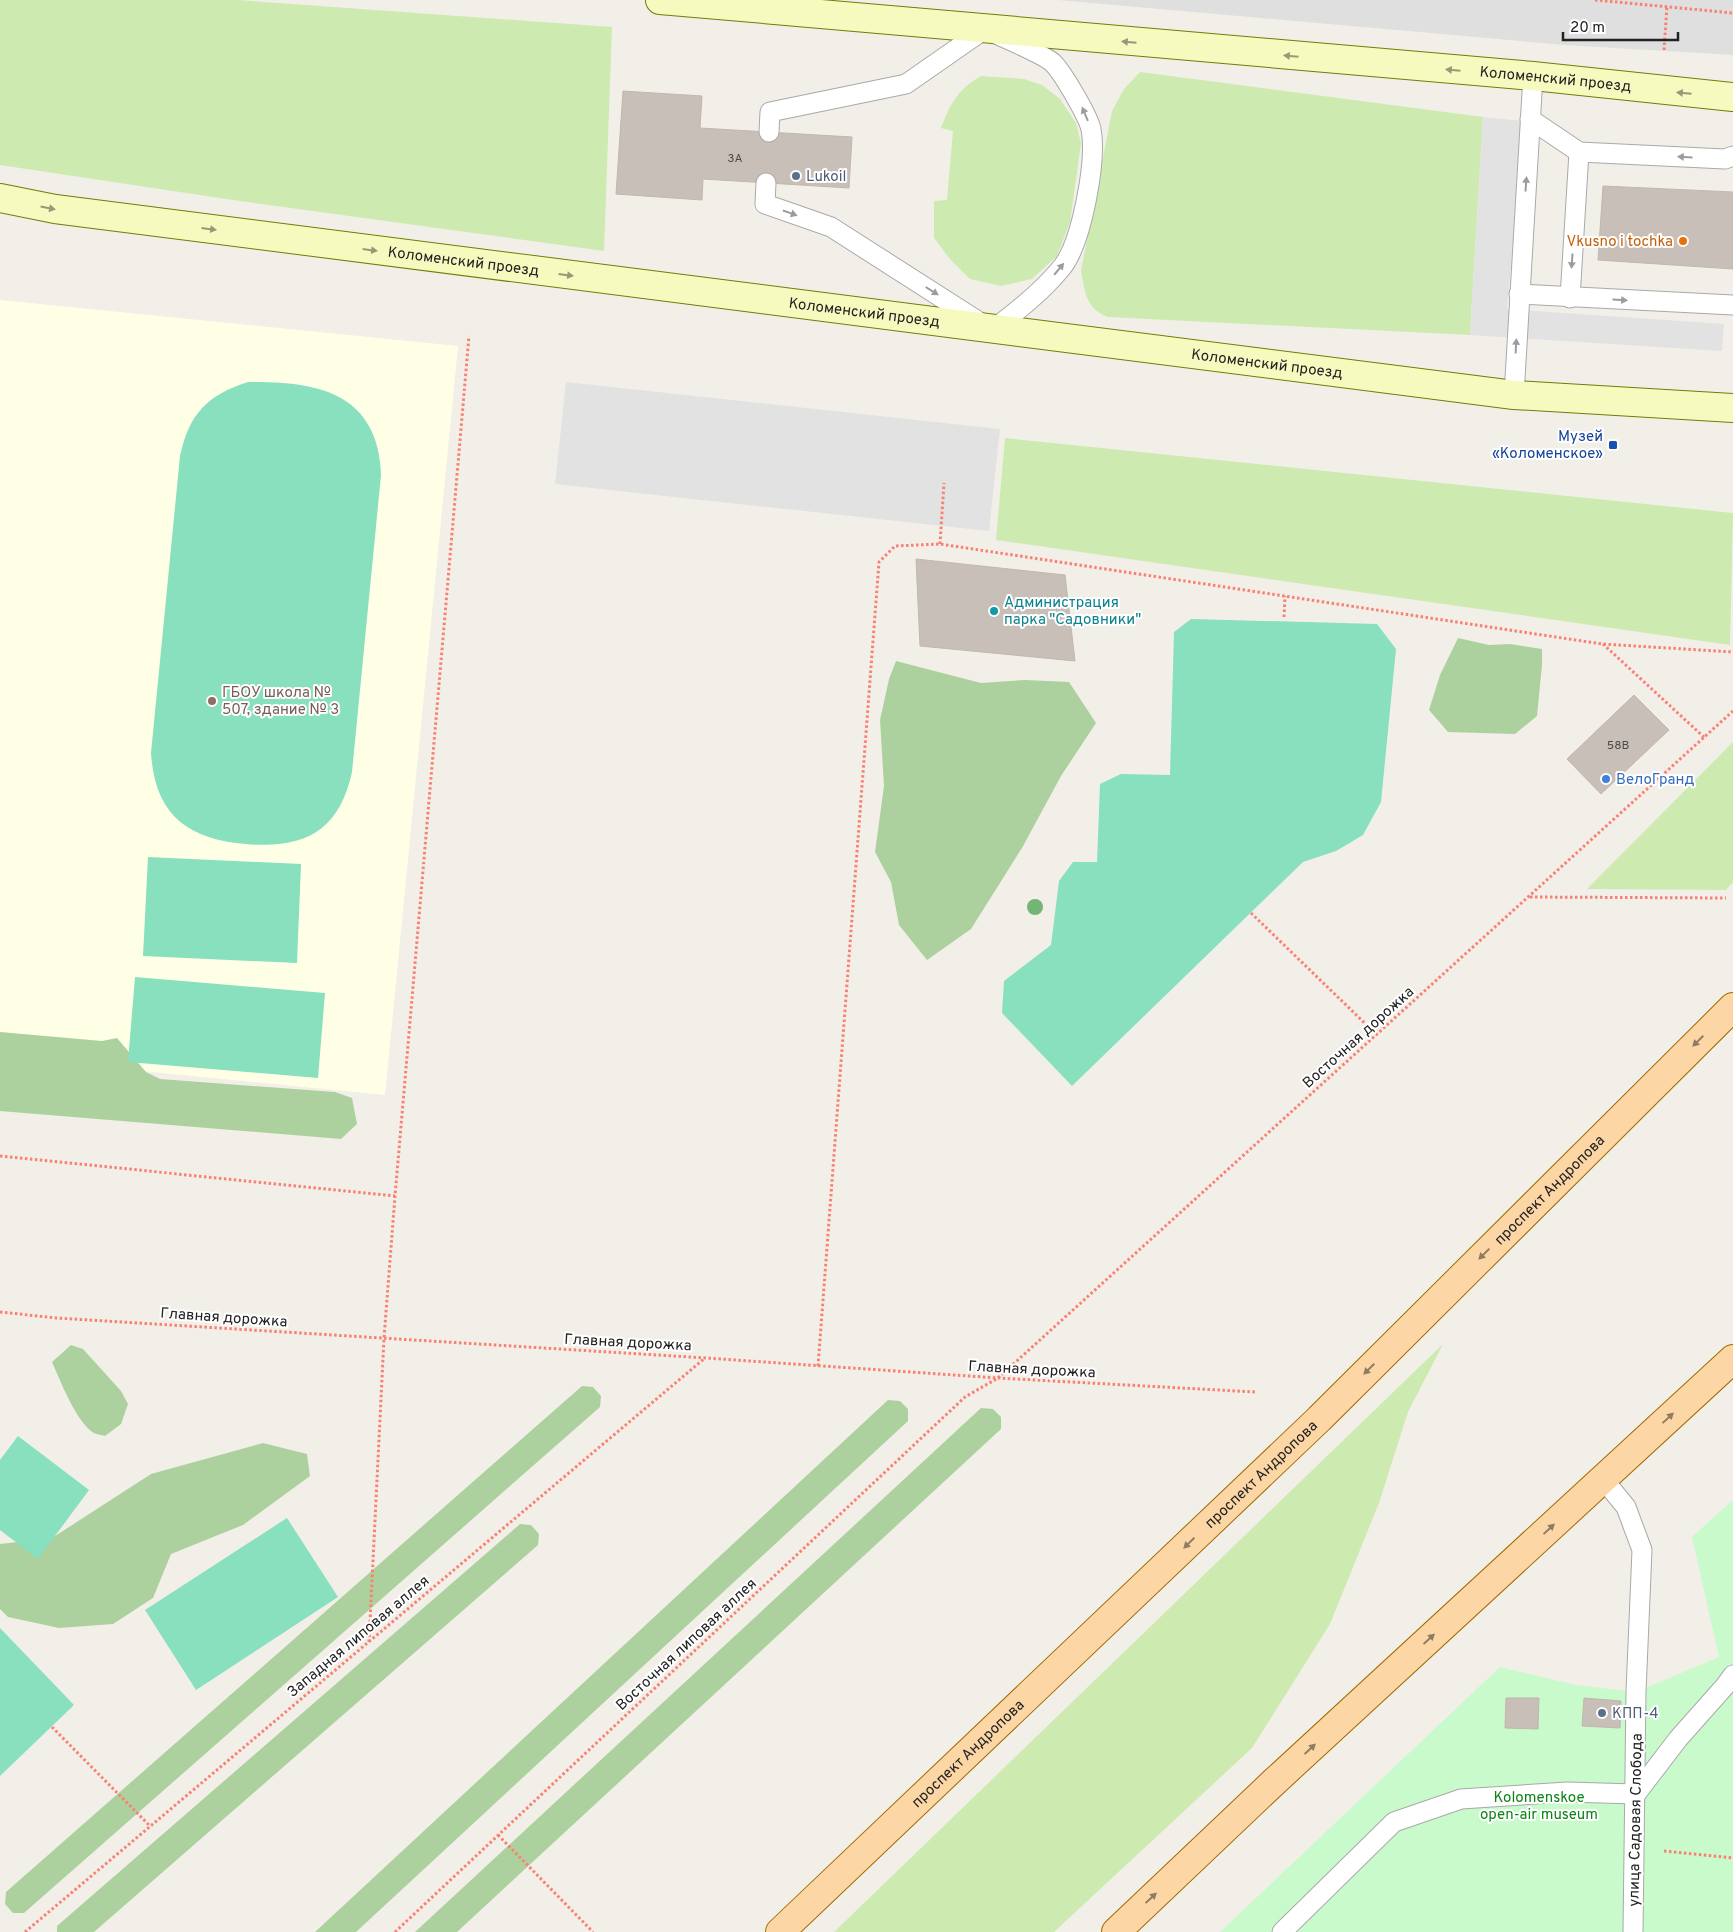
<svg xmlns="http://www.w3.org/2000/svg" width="1733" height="1932" viewBox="0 0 1733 1932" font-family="Overpass,sans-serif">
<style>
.residential{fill:#e0dfdf}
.education{fill:#ffffe5}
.grass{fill:#cdebb0}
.forest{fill:#add19e}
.park{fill:#c8facc}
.pitch{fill:#88e0be}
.parking{fill:#e2e2e2}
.building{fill:#c7bfb8;stroke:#c4b6ab}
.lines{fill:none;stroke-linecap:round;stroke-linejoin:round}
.service-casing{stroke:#a9a9a9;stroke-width:21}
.secondary-casing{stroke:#707d05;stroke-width:30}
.primary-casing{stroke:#a06b00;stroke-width:30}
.path{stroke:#fa8072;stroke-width:3;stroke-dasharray:2.5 2.5;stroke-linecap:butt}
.service{stroke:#fff;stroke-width:19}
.secondary{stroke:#f7fabf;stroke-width:28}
.primary{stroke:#fcd6a4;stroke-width:28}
.tree{fill:#74b475}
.oneway{fill:#979978}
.oneway2{fill:#9c9c9c}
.oneway3{fill:#8f7c63}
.service-dot{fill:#5c6f8a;stroke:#fff;stroke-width:2}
.food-dot{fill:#e8710a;stroke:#fff;stroke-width:2}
.transit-dot{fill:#1a4fb4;stroke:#fff;stroke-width:2}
.culture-dot{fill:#0f9aa8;stroke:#fff;stroke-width:2}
.education-dot{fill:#8d6e63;stroke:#fff;stroke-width:2}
.shop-dot{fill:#3f7fe0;stroke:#fff;stroke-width:2}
.labels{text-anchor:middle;stroke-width:4;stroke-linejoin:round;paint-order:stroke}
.number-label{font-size:12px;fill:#4b4948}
.street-label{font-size:15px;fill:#222;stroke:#fff}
.service-label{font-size:15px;fill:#4e5e75;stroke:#fff;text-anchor:start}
.food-label{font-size:15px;fill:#c56008;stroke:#fff;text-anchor:end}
.transit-label{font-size:15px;fill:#164399;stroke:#fff;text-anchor:end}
.culture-label{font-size:15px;fill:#0d838f;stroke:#fff;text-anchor:start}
.education-label{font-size:15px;fill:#785e54;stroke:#fff;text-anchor:start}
.shop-label{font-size:15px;fill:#366cbe;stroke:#fff;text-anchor:start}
.park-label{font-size:15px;fill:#0c8416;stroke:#fff}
</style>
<rect width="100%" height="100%" fill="#f2efe9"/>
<!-- residential -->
<path class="residential" d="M1058,0H1733V55L1564,45Z"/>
<!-- education -->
<path class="education" d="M0,300L458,346L385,1095L0,1057Z"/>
<!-- grass -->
<g class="grass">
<path d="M0,0H238L612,27L604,251L233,200L0,165Z"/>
<path d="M1140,72L1483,117L1470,335L1108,317C1086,309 1085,292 1081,271L1112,111L1124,89Z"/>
<path d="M981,76L1024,79L1042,85L1060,99L1076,123L1081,143L1076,180L1070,222L1057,256L1032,279L1001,286L970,279L950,259L934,238V201L947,200L953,131L941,128C950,104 958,89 981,76Z"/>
<path d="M1005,438L1733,513L1730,645L996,540Z"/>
<path d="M1733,742V882L1726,890L1587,889Z"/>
<path d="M1443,1344L1408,1412L1379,1503L1330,1624L1252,1748L1054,1932H834Z"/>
</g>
<!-- forest -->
<g class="forest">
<path d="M1458,638L1489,645L1510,644L1542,649V665L1537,716L1515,734L1448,732L1429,710L1440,675Z"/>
<path d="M896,661L981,683L1025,680L1069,682L1096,723L1061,776L1022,848L971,929L927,960L899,925L891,882L875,852L884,786L880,720L889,679Z"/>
<path d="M0,1032L102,1041L117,1038L146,1072L160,1079L335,1092L352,1098L357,1124L341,1139L0,1111Z"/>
<path d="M71,1345L83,1349L121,1391L128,1404L121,1424L105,1436C101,1435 94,1434 91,1431C74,1417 61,1382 52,1362Z"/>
<path d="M582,1386L593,1387L601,1396L600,1407L24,1913H13L5,1904L6,1892Z"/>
<path d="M888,1400L900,1401L908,1409V1421L356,1932H315Z"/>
<path d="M981,1408L993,1409L1001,1417V1429L457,1932H415Z"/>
<path d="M263,1443L307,1454L310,1476L243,1525L171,1554L153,1598L113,1624L59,1628L8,1617L0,1609V1544L52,1538L151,1474Z"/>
<path d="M520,1524L531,1525L539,1534L538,1545L94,1932H57V1926Z"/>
</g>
<!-- park -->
<path class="park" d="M1733,1500V1932H1220L1500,1667L1576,1685L1636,1692L1719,1657L1692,1537Z"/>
<!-- pitch -->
<g class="pitch">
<path d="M248,382C318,381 378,393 381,475L352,772C339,831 305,849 246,844C187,839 155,815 151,753L180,456C189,414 207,395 248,382Z"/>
<path d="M1191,619L1377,624L1396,649L1381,802L1363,835L1336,851L1303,862L1072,1086L1002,1013L1004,981L1051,945L1059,881L1073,862H1097L1100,784L1121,774L1170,775L1174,632Z"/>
<path d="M148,857L301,864L297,963L143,956Z"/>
<path d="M135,977L325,993L318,1078L128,1062Z"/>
<path d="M18,1436L89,1490L38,1559L0,1530V1460Z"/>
<path d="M287,1518L338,1597L196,1690L145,1610Z"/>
<path d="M0,1628L74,1705L0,1776Z"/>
</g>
<!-- parking -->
<g class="parking">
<path d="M1483,117L1524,121L1507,309L1724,324L1722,351L1470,335Z"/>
<path d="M566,382L1000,429L989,531L555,484Z"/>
</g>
<!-- building -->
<g class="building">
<path d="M623,91L702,96L700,128L852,137L849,188L703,179L702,200L616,194Z"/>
<path d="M1603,186L1733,192V269L1598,260Z"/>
<path d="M916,559L1065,575L1075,661L920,646Z"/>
<path d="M1634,695L1669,730L1601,794L1567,759Z"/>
<path d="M1506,1698H1539L1538,1729L1505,1728Z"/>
<path d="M1584,1698L1621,1701L1620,1728L1582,1726Z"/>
</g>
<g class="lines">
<!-- service casing -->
<g class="service-casing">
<g id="service">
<path d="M1530,119L1579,152"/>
<path d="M766,183L765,204L831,227L992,330C1018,311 1043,291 1063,266C1082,240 1097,161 1091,129C1088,116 1063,73 1053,63C1044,54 999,36 985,29L906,84L770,112L769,132"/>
<path d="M1519,294L1733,305"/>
<path d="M1570,298L1579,152L1725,159L1733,156"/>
<path d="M1514,395L1533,76"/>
<path d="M1603,1479L1626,1507L1642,1550L1636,1692L1633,1932"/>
<path d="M1282,1932L1394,1822L1461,1799L1567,1792L1636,1794L1678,1739L1725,1686L1733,1675"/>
</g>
</g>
<!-- secondary casing -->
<g class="secondary-casing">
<g id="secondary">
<path id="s1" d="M660,0L1533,76L1733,97"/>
<path id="s2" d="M0,198L55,209L1514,395L1733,408"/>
</g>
</g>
<!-- primary casing -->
<g class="primary-casing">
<g id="primary">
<path id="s3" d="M780,1932L1319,1419L1733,1007"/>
<path d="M1116,1932L1274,1782L1733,1359"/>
</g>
</g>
<!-- path -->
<g class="path">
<path d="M1595,0L1733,13"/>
<path d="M1664,50L1667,6"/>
<path d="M940,544L944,483"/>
<path d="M1284,617L1285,596"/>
<path d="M1603,644L1706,739"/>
<path d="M1530,897L1726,898"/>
<path d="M1251,913L1377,1035"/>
<path d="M0,1156L395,1196L469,336"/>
<path d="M0,1312L57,1318L706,1358L998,1378L1255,1392"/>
<path d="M818,1366L879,562L895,546L940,544L1602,644L1733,652"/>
<path d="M369,1642L384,1338L395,1196"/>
<path d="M52,1727L150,1826"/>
<path d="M498,1835L593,1932"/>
<path d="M1664,1851L1733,1858"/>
<path d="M25,1932L705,1358"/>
<path d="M395,1932L965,1397L998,1378L1733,711"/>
</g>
<!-- service -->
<use href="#service" class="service"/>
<!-- secondary -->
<use href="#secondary" class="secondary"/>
<!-- primary -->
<use href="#primary" class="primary"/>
</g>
<!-- trees -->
<circle class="tree" cx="1035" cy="907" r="8"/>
<!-- one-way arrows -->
<defs><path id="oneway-solid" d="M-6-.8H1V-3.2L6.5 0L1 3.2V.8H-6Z" transform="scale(1.25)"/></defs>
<g class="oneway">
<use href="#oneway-solid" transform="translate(1129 42) rotate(-175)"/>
<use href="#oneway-solid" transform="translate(1291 56) rotate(-175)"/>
<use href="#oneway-solid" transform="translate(1453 70) rotate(-175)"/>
<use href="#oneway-solid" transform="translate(1684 93) rotate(-175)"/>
<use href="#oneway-solid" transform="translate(48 208) rotate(11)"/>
<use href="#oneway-solid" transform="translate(209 229) rotate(7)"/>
<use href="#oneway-solid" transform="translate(370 250) rotate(7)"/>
<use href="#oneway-solid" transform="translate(566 275) rotate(7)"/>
</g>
<g class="oneway2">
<use href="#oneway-solid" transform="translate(1085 114) rotate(-113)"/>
<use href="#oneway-solid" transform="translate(1685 157) rotate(-177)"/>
<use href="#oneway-solid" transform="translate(1526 184) rotate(-86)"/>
<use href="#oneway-solid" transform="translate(790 213) rotate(19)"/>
<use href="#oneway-solid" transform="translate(1572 261) rotate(94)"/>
<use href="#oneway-solid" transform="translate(1059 269) rotate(-50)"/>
<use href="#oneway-solid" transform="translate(932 291) rotate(32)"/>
<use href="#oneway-solid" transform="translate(1620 300) rotate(3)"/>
<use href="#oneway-solid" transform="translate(1516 346) rotate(-87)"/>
</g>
<g class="oneway3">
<use href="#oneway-solid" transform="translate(1698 1041) rotate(135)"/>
<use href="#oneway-solid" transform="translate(1484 1254) rotate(135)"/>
<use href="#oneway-solid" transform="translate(1369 1369) rotate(135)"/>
<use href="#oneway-solid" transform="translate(1668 1418) rotate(-43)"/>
<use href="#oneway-solid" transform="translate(1549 1529) rotate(-43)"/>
<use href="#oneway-solid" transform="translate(1189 1543) rotate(136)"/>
<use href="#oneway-solid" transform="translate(1429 1639) rotate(-43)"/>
<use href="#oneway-solid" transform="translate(1310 1749) rotate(-43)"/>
<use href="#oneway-solid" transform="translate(1151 1898) rotate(-43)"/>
</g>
<!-- markers -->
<g class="service-dot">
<circle cx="796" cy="176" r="5"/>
<circle cx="1602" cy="1713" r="5"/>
</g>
<circle class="food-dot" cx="1683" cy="241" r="5"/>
<rect class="transit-dot" x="1608" y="440" width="10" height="10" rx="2.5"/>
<circle class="culture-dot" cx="994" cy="611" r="5"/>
<circle class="education-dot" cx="212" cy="701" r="5"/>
<circle class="shop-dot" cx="1606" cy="779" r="5"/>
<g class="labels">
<!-- number labels -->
<g class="number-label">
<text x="735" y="162">3А</text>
<text x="1618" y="749">58В</text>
</g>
<!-- street labels -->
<g class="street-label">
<text dy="5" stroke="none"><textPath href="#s1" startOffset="899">Коломенский проезд</textPath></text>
<text dy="5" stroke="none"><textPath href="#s2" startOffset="468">Коломенский проезд</textPath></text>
<text dy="5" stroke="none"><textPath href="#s2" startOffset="872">Коломенский проезд</textPath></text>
<text dy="5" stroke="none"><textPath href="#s2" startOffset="1278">Коломенский проезд</textPath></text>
<text transform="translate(1358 1037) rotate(-42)" y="5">Восточная дорожка</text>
<text dy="5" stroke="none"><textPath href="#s3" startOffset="1069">проспект Андропова</textPath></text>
<text transform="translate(224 1317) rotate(4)" y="5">Главная дорожка</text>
<text transform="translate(628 1342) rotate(3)" y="5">Главная дорожка</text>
<text transform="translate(1032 1369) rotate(3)" y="5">Главная дорожка</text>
<text dy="5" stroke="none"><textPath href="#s3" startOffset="664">проспект Андропова</textPath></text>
<text transform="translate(358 1636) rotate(-40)" y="5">Западная липовая аллея</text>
<text transform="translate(686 1644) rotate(-43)" y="5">Восточная липовая аллея</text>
<text dy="5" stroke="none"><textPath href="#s3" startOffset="259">проспект Андропова</textPath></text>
<text transform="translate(1635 1820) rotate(-89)" y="5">улица Садовая Слобода</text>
</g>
<!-- service labels -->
<g class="service-label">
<text x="806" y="181">Lukoil</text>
<text x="1612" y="1718">КПП-4</text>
</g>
<!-- food labels -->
<g class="food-label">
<text x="1673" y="246">Vkusno i tochka</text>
</g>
<!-- transit labels -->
<g class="transit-label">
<text x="1603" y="441">Музей<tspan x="1603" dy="17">«Коломенское»</tspan></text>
</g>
<!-- culture labels -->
<g class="culture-label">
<text x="1004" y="607">Администрация<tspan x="1004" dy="17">парка "Садовники"</tspan></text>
</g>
<!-- education labels -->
<g class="education-label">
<text x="222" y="697">ГБОУ школа №<tspan x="222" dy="17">507, здание № 3</tspan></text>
</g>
<!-- shop labels -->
<g class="shop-label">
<text x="1616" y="784">ВелоГранд</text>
</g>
<!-- park labels -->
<g class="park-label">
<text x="1539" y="1802">Kolomenskoe<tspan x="1539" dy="17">open-air museum</tspan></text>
</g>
</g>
<!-- scale -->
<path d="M1563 32v8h115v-8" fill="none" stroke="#222222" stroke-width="2.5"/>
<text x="1570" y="32" font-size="15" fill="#222222" stroke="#ffffff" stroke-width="4" paint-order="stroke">20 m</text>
</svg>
